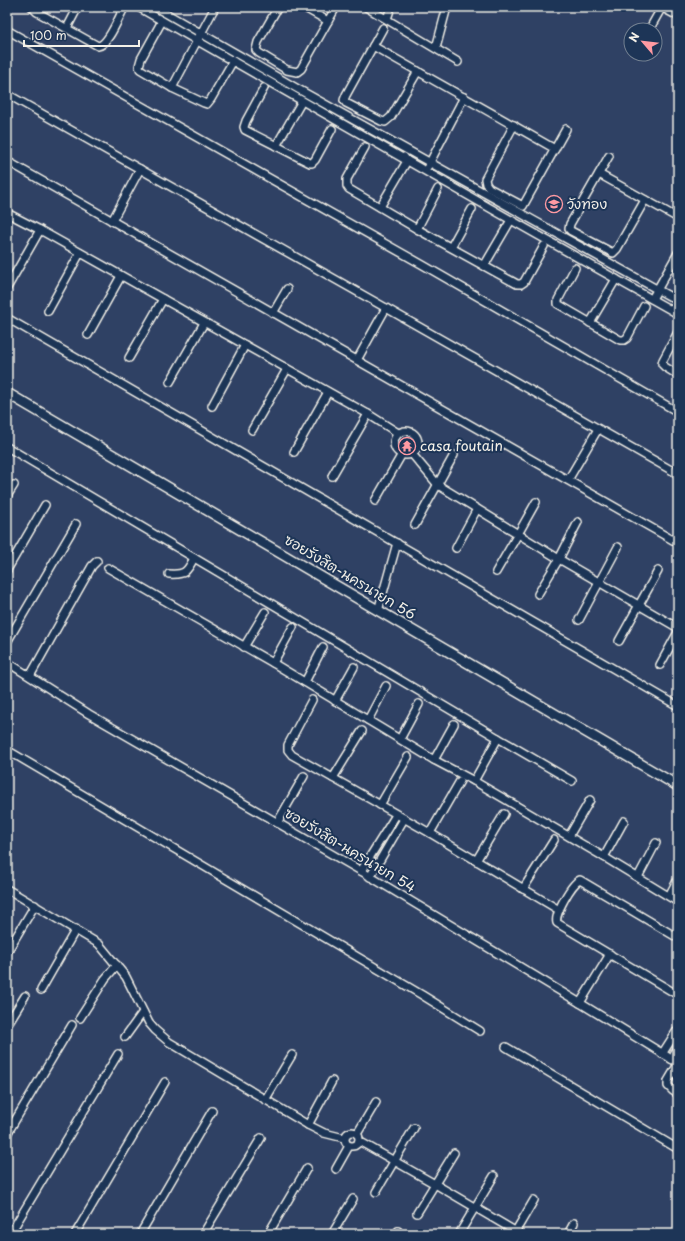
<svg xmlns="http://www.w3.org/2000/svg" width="685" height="1241" viewBox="0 0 685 1241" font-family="'Playpen Sans','Playpen Sans Thai',sans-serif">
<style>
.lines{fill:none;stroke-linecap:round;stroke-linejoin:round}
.minor-casing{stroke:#f4f1e8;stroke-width:10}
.tertiary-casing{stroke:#f4f1e8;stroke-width:12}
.minor{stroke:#1d3557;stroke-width:7}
.tertiary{stroke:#1d3557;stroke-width:9}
.labels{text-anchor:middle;stroke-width:4;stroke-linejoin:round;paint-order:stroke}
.poi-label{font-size:14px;fill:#f4f1e8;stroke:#1d3557;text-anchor:start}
.street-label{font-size:14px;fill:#f4f1e8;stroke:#1d3557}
</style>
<rect width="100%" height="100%" fill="#2f4164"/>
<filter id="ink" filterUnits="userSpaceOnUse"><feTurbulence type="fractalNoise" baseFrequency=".025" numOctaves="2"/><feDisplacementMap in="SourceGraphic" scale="8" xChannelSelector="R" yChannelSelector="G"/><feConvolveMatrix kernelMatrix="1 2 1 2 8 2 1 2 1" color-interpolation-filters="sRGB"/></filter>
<g filter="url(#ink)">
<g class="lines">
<!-- minor casing -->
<g class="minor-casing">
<g id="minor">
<path d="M32,7L37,12L98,46C108,45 118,19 123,10"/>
<path d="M138,7L511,220L678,314"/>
<path d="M155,7L298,89L678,301"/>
<path d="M278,7L258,42L256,50L259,53L287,70L297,72L301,69L336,7"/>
<path d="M303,7L328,21"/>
<path d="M366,7L458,62"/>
<path d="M661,7L678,16"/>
<path d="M387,19L391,7"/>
<path d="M162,21L141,59L139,66L140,69L172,88L204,103L207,104L211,99L233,61"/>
<path d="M67,28L78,7"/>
<path d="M383,28L346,95L344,100L346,103L381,121L385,122L391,117L418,71"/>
<path d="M7,30L423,265L678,412"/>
<path d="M649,30L662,7"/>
<path d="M373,46L555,149"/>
<path d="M436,48L447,7"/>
<path d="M172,88L215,7"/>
<path d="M264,88L246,121L244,127L245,130L310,163H312L315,160L332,129"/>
<path d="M7,94L386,308L678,474"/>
<path d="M514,125L485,179L486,184L489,188L523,206L566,129"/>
<path d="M276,146L302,101"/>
<path d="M365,147L347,179V186L349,189L417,229L438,189"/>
<path d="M609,156L570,224L569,229L571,231L613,253L617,249L645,200"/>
<path d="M7,161L678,543"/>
<path d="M428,166L464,97"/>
<path d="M599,174L678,218"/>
<path d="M380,207L407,161L404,157"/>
<path d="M7,213L40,230L368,414L398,433"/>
<path d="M112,221L140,169"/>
<path d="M417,229L517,284H521L524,282L544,246"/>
<path d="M451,247L472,209"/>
<path d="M484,266L511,220"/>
<path d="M575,268L558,300V304L620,340H624L627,338L644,306"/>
<path d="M7,288L40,230"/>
<path d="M652,299L678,253"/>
<path d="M48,311L80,253"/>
<path d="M273,313L287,289"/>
<path d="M7,318L678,706"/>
<path d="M590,323L616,279"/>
<path d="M678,332L663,360L662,364L665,367L678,375"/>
<path d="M88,335L121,276"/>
<path d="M129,358L163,299"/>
<path d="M357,360L386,308"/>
<path d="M170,382L204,323"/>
<path d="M212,406L245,345"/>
<path d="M252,430L287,369"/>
<circle cx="406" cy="443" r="12"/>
<path d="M7,447L498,738L474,781L604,857L678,902"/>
<path d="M294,452L328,392"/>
<path d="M412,454L438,485L559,559L678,628"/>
<path d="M332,476L368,414"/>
<path d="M568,480L598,429"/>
<path d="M7,496L14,485"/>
<path d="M375,501L402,454"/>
<path d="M415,525L454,455"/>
<path d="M456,548L477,509"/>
<path d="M108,568L273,663L434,760L474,781"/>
<path d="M7,570L45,505"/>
<path d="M496,572L518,534L536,502"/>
<path d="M169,574C185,575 187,572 194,558"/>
<path d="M538,594L559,559L578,522"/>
<path d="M378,611L397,543"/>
<path d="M579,620L618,547"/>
<path d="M619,641L658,571"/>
<path d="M7,642L76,524"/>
<path d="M244,647L265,612"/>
<path d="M7,662L89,714L361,871L580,1003L678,1063"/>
<path d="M273,663L293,627"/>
<path d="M660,665L678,632"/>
<path d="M30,676L92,566L97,561"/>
<path d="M305,682L323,647"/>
<path d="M312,700L288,745V750L292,755L430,833L559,910"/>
<path d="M335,701L354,667"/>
<path d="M368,720L386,686"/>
<path d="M498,738L572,781"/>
<path d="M400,739L419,704"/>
<path d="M7,750L422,995L480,1031"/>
<path d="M434,760L454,724"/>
<path d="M333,778L362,731"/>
<path d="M380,805L408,757"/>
<path d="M277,823L304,776"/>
<path d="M430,833L460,781"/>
<path d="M569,836L590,800"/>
<path d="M604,857L624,821"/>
<path d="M476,861L504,814"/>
<path d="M361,871L396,815"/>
<path d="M370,877L404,819"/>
<path d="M638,877L656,843"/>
<path d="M7,889L99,944L126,977L149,1023L155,1030L169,1042L308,1125L324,1133L344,1138"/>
<path d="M523,889L554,840"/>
<path d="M669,896L678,879"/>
<path d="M678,938L580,880C572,883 554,914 557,923L678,995"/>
<path d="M7,952L35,905"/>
<path d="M41,990L76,929"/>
<path d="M580,1003L610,954"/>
<path d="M80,1018L105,979L117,965"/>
<path d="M7,1025L25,996"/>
<path d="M125,1037L143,1012"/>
<path d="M506,1047L678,1149"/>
<path d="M662,1054L678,1029"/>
<path d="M671,1059L678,1048"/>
<path d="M678,1064L668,1081V1086L673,1091L678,1094"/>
<path d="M265,1100L292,1055"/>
<path d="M308,1125L332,1081"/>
<circle cx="352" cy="1139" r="7"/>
<path d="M7,1134L72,1025"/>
<path d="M357,1134L376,1102"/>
<path d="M359,1141L435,1184L520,1234"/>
<path d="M336,1169L349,1146"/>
<path d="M376,1192L414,1128"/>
<path d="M417,1213L454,1153"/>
<path d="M10,1234L118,1054"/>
<path d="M75,1234L165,1082"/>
<path d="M140,1234L212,1111"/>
<path d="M203,1234L261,1138"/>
<path d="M268,1234L307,1168"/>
<path d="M332,1234L353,1199"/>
<path d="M396,1234L398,1231"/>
<path d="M459,1234L494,1176"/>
<path d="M514,1234L534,1200"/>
<path d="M568,1234L574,1223"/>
</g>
</g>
<!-- tertiary casing -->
<g class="tertiary-casing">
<path id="tertiary" d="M7,393L678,786"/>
</g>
<!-- minor -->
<use href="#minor" class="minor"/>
<!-- tertiary -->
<use href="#tertiary" class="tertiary"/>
</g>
</g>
<!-- icons -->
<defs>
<g id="school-ring" transform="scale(0.9)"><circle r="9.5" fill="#1d3557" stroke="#ff9aa2" stroke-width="1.5"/><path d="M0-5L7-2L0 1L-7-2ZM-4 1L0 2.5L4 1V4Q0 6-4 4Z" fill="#ff9aa2"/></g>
<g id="temple-ring" transform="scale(0.9)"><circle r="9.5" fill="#1d3557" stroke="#ff9aa2" stroke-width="1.5"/><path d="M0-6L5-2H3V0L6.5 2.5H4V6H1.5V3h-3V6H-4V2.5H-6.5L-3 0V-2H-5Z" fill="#ff9aa2"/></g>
</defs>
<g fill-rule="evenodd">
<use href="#school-ring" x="554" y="204"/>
<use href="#temple-ring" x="407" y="446"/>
</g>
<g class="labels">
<!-- poi labels -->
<g class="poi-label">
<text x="567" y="209">วังทอง</text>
<text x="420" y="451">casa foutain</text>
</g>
<!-- street labels -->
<g class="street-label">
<text transform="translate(350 577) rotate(31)" y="5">ซอยรังสิต-นครนายก 56</text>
<text transform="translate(350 850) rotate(31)" y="5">ซอยรังสิต-นครนายก 54</text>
</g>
</g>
<!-- margin -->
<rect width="685" height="1241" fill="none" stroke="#1d3557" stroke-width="24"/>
<rect x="12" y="12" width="661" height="1217" fill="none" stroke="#f4f1e8" stroke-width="1.5" filter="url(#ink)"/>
<!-- north arrow -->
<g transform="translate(643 42) rotate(298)"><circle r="19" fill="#1d3557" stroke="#738091"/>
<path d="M0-3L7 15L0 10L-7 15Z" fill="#ff9aa2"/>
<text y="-6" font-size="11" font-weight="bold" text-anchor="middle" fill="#f4f1e8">N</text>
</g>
<!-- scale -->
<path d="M24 40v6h115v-6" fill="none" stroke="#f4f1e8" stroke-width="2"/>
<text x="30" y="40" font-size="12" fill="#f4f1e8" stroke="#1d3557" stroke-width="3" paint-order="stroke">100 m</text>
</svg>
